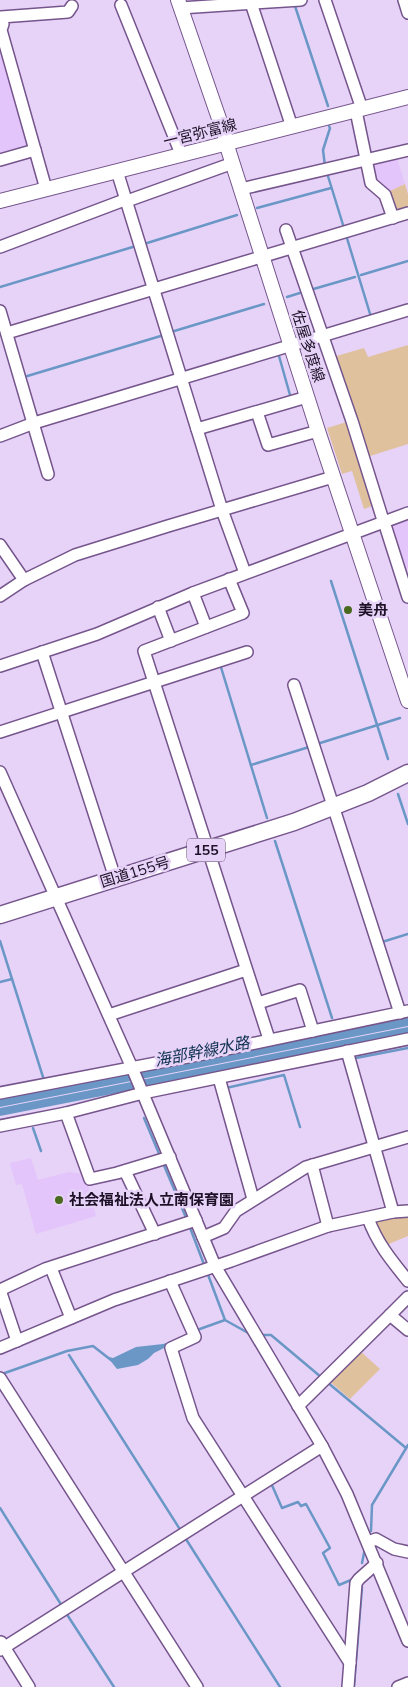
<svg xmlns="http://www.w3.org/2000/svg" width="408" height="1687" viewBox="0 0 408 1687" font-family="Mulish,'Noto Sans JP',sans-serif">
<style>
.built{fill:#e3c4fb}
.green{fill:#e0c19e}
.water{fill:#6a97c6}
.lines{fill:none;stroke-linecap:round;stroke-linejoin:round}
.stream{stroke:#6a97c6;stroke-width:2.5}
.minor-casing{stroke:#75558c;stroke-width:14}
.major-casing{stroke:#75558c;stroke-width:16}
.highway-casing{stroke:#75558c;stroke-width:19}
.minor{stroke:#fff;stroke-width:11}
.major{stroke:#fff;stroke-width:14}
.highway{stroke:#fff;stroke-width:16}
.poi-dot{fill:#49691f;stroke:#e7d3f8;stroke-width:2}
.labels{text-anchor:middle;stroke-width:5;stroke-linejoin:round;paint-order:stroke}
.shield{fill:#e7d3f8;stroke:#5a4b66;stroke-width:1}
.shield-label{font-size:14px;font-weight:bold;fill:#1e1127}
.street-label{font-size:15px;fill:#1e1127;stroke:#e7d3f8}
.poi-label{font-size:15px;font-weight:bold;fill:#1e1127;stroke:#e7d3f8;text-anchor:start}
.water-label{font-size:16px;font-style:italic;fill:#0e3050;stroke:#e7d3f8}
</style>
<rect width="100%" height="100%" fill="#e7d3f8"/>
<!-- built -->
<g class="built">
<path d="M0,39L31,148L0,157Z"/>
<path d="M396,155L405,184L388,192L374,183L370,160Z"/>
<path d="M408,520V568L403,570L388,527Z"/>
<path d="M31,1158L38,1180L69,1172L85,1174L96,1216L36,1234L22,1184L16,1185L10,1163Z"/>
</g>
<!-- green -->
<g class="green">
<path d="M405,184L408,194V211L396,214L388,192Z"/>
<path d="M408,345V444L367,457L333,357L364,348L368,357Z"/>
<path d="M350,421L375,505L364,509L352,471L342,474L327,428Z"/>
<path d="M408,1213V1236L384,1246L372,1220Z"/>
<path d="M358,1349L380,1369L350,1399L328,1380Z"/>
</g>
<!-- water -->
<g class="water">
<path d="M408,1018V1026L0,1107V1097L136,1072Z"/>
<path d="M408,1027V1036L0,1116V1108Z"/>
<path d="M188,1336L154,1353L148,1359L138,1365L117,1369L109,1359V1357L113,1358L136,1347L163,1344Z"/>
</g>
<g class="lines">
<!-- stream -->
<g class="stream">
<path d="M294,3L328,106"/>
<path d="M325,166L323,150L330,128L329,126"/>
<path d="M327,173L344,228"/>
<path d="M257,208L331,188"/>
<path d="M346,235L371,317"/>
<path d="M144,244L237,215"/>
<path d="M361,275L408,261"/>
<path d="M0,287L136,246"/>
<path d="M310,290L355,277"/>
<path d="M287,297L303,292"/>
<path d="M171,332L264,304"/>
<path d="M279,356L290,395"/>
<path d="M24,377L164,335"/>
<path d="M331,581L388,759"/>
<path d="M220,664L267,818"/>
<path d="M317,744L400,718"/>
<path d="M251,765L309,747"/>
<path d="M398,794L408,824"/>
<path d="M275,841L332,1018"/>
<path d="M0,941L43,1077"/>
<path d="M382,942L408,934"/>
<path d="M0,982L12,979"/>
<path d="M356,1058L408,1048"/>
<path d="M226,1088L284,1075L300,1127"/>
<path d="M144,1118L160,1156"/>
<path d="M33,1128L41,1151"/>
<path d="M163,1163L187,1220"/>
<path d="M189,1225L205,1267"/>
<path d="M207,1272L225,1320L250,1334"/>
<path d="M197,1330L225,1320"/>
<path d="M260,1335H271L321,1377"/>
<path d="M69,1355L181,1531"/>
<path d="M2,1374L67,1351L93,1346L111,1360"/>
<path d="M327,1382L406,1448"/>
<path d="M271,1483L282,1508L298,1502L301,1506L306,1504L330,1548L323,1553L339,1585L351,1580"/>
<path d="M0,1508L62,1606"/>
<path d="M371,1531L372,1505L408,1445"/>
<path d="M184,1536L280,1687"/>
<path d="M362,1563L365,1548"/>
<path d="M66,1613L114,1687"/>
<path d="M354,1686L362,1587"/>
</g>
<!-- minor casing -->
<g class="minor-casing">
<g id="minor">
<path d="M325,0L362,109"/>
<path d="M404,0L408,13"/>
<path d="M251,3L292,127"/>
<path d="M121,5L181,154"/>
<path d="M180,8L301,0"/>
<path d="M356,111L371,183L385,195L393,218"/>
<path d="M0,160L35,150"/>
<path d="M117,171L222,510L245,573"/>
<path d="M46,189L1,30L3,24L1,17L68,12L72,6"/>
<path d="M241,189L408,150"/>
<path d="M127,201L233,163"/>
<path d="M286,230L352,421L382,517"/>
<path d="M0,247L127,199"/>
<path d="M0,311L48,474"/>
<path d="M7,333L408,213"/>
<path d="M257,412L268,445L318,431"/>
<path d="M197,429L307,397"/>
<path d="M0,436L34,423L408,310"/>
<path d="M386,528L408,597"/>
<path d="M0,545L24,580"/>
<path d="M229,579L243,613L144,651L269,1039"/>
<path d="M193,593L206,627"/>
<path d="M0,596L24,580L75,555L168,526L333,477"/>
<path d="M158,607L171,641"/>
<path d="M42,652L115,878"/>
<path d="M0,666L97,634L193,593L408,513"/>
<path d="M294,685L400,1013"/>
<path d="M0,732L247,652"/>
<path d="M0,772L133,1070L215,1266L322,1446L347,1494L408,1641"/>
<path d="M258,1003L300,990L313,1031"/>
<path d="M109,1015L246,970"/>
<path d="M347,1051L393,1212"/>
<path d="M219,1078L253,1199"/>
<path d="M0,1093L203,1054L408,1011"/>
<path d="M66,1113L90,1179L117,1173L170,1157"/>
<path d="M0,1126L66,1113L143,1093L408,1039"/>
<path d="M312,1165L328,1226"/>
<path d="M125,1171L155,1234"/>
<path d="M368,1218C377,1243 391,1260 408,1281"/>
<path d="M203,1237L224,1228L236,1211L306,1167L408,1137"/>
<path d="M51,1268L71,1318"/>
<path d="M170,1281L195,1337L171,1348L193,1418L350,1663"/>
<path d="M0,1290L45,1269L196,1220"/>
<path d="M0,1290L17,1341"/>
<path d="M390,1315L408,1297"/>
<path d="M0,1348L114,1300L231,1261L328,1226L393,1212L408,1211"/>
<path d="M0,1378L197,1687"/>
<path d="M298,1406L390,1315L408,1330"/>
<path d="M368,1542L376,1539L394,1549L408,1552"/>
<path d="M1,1642L29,1687"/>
<path d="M0,1650L322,1446"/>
<path d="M348,1687L356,1583L359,1579L377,1563"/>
<path d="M398,1687L408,1683"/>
</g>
</g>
<!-- major casing -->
<g class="major-casing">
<g id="major">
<path d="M178,0L225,136L228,149L318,431L408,701"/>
<path d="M0,201L408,97"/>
</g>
</g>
<!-- highway casing -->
<g class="highway-casing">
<path id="highway" d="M0,915L294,822L368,793L408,773"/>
</g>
<!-- minor -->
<use href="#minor" class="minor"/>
<!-- major -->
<use href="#major" class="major"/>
<!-- highway -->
<use href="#highway" class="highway"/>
</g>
<!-- markers -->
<g class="poi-dot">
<circle cx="348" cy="610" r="5"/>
<circle cx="59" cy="1200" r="5"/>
</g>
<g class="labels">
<!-- shield labels -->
<rect class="shield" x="187" y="838.5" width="38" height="23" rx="4"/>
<g class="shield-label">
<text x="206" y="855">155</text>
</g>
<!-- street labels -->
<g class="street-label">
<text transform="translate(200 133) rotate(-14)" y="5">一宮弥富線</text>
<text transform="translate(308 346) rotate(72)" y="5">佐屋多度線</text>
<text transform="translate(135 872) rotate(-17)" y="5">国道155号</text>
</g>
<!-- poi labels -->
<g class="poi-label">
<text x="358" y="615">美舟</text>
<text x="69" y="1205">社会福祉法人立南保育園</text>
</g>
<!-- water labels -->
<g class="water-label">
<text transform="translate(202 1051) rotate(-11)" y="6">海部幹線水路</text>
</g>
</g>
</svg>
